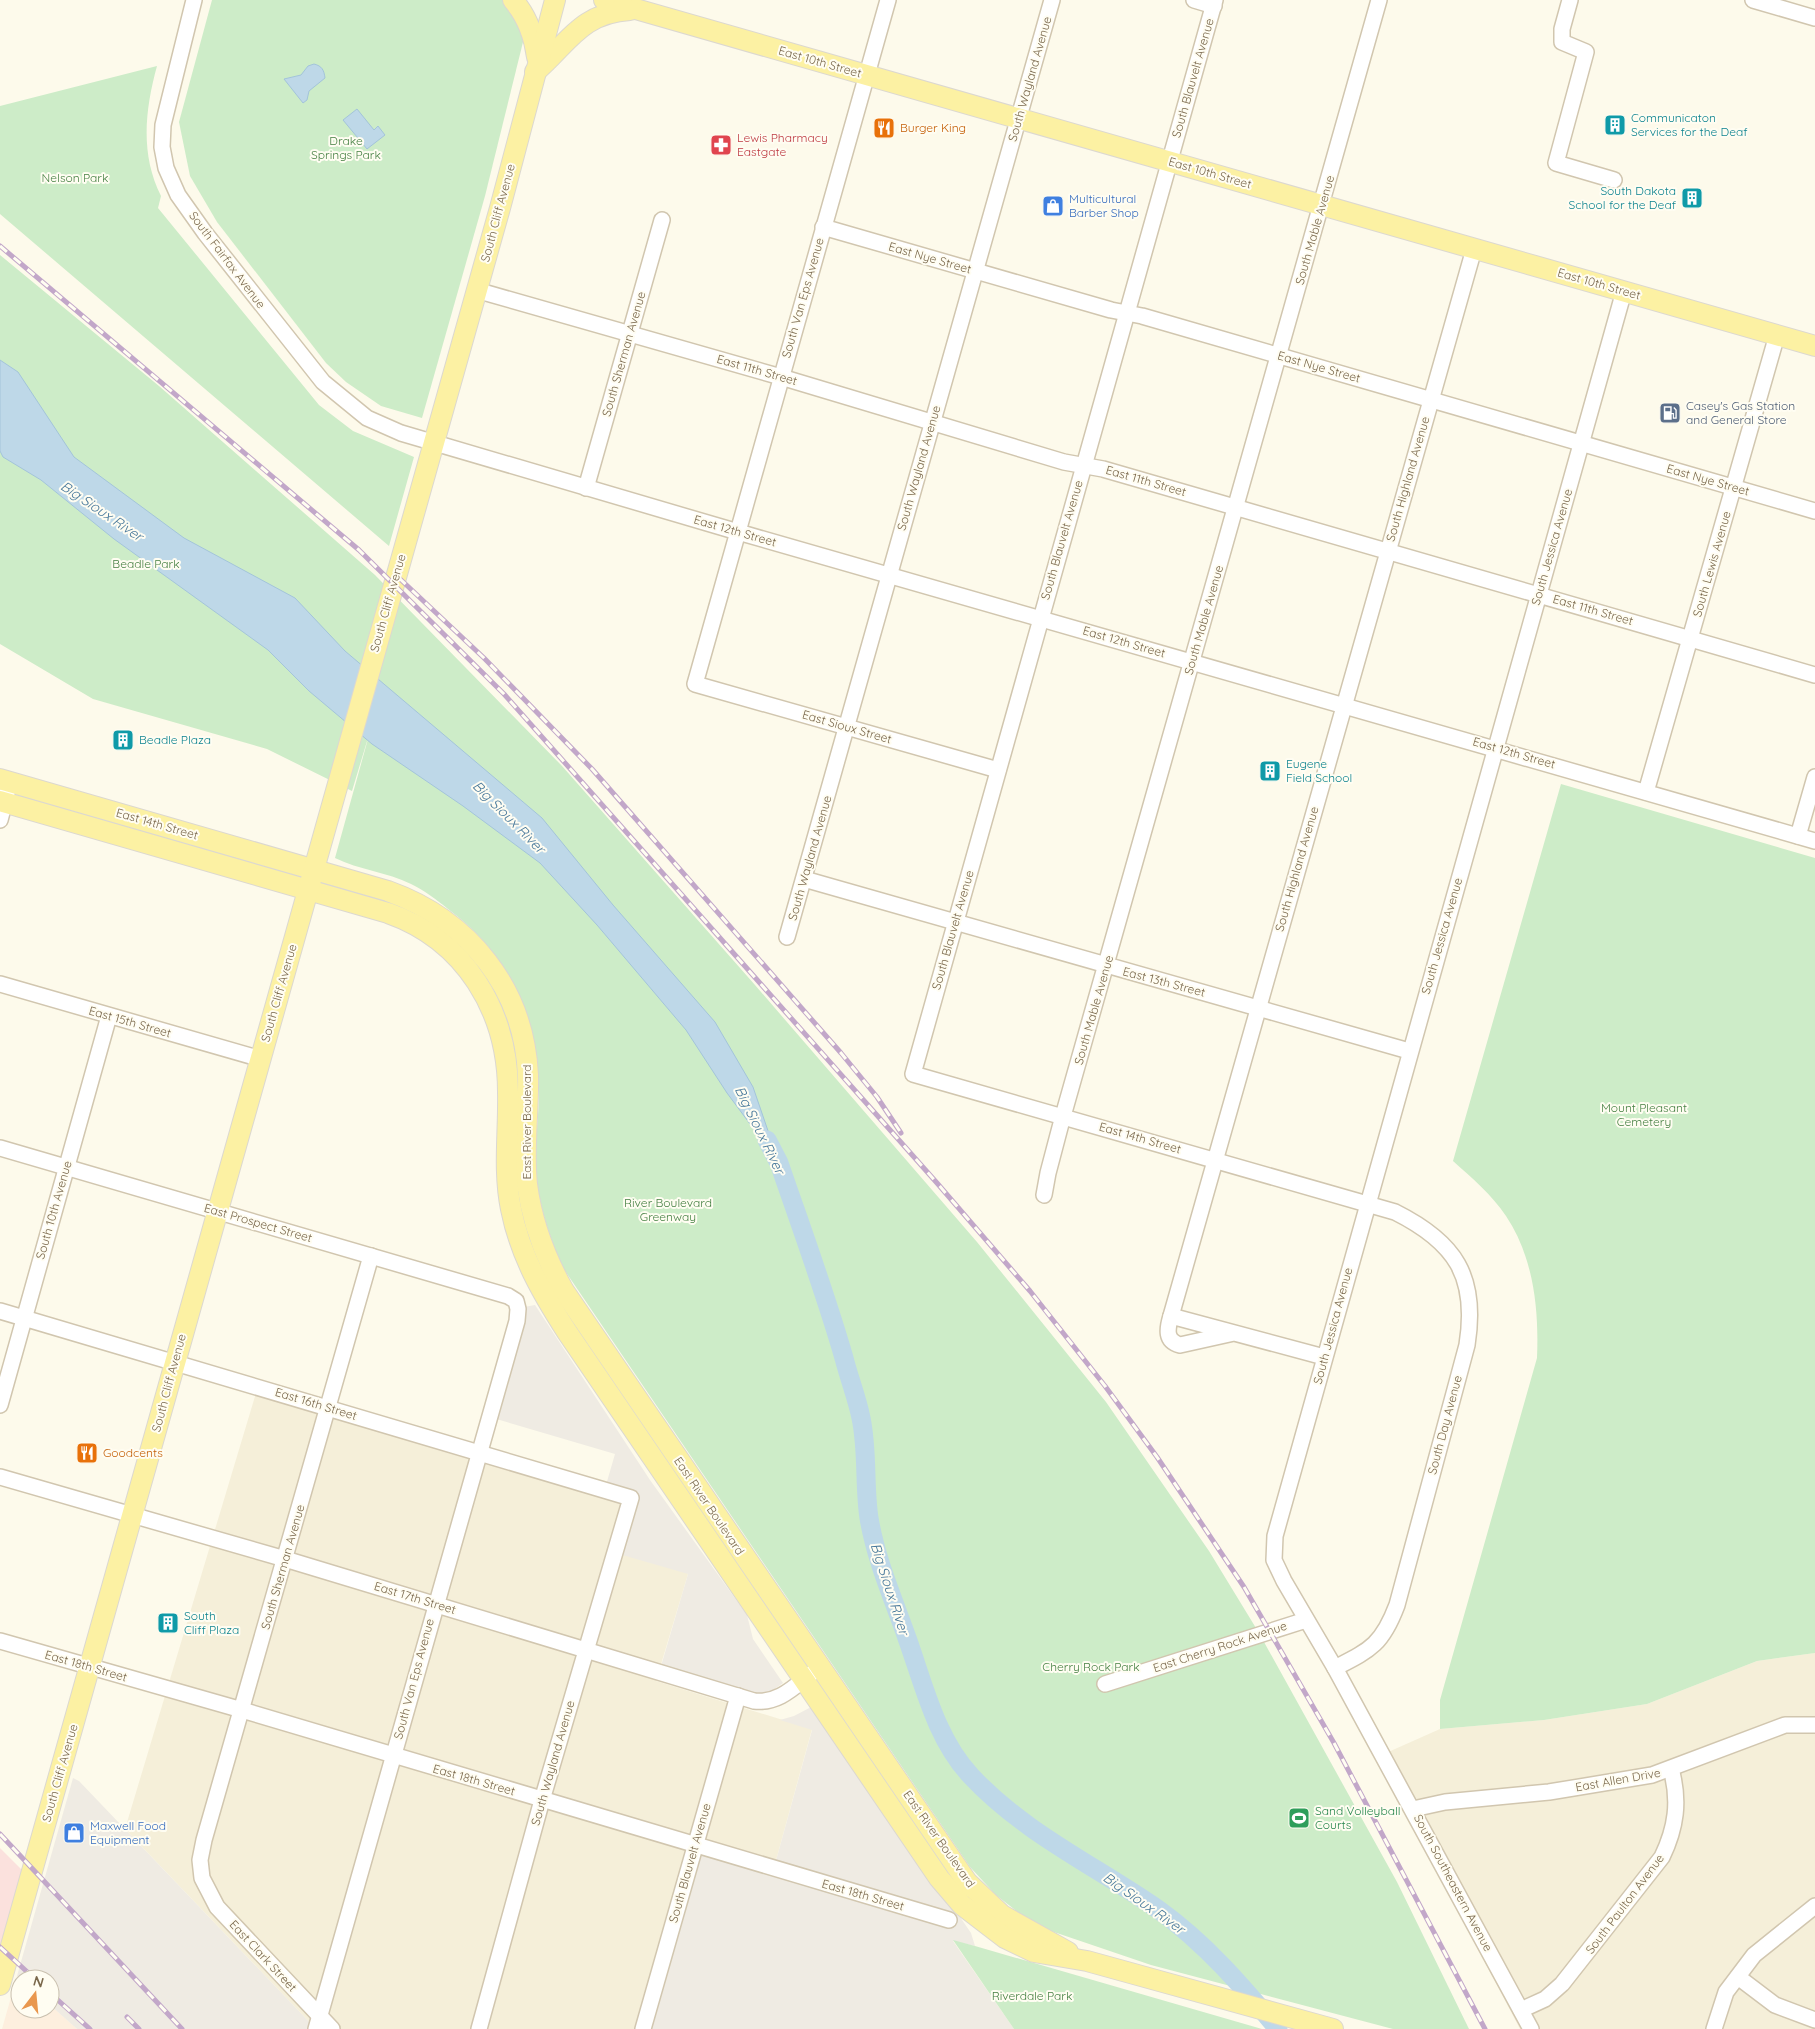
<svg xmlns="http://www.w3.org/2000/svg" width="1815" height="2029" viewBox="0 0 1815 2029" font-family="Quicksand,sans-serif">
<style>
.residential{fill:#f5efd9}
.commercial{fill:#fdefde}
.industrial{fill:#efebe3}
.medical{fill:#fbe1dd}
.green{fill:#cdecc8;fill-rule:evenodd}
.water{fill:#bed8e8;stroke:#a3c4da}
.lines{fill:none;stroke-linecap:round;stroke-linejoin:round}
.river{stroke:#bed8e8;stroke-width:19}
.minor-casing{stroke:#d1c6af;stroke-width:18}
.major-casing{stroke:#dcd8d0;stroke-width:22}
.minor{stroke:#fff;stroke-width:15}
.major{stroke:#fcf1a3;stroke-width:20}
.rail-casing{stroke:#c2a7c9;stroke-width:5}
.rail{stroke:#fffdf2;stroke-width:3;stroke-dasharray:9;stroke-linecap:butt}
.labels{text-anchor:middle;stroke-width:4;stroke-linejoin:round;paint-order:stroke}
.street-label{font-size:12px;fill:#7a684c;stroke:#fffdf2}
.culture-label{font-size:12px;fill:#0d838f;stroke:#fffdf2;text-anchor:start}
.food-label{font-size:12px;fill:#c56008;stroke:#fffdf2;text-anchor:start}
.health-label{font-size:12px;fill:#be3a42;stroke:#fffdf2;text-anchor:start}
.park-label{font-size:12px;fill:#468043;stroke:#fffdf2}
.shop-label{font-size:12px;fill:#366cbe;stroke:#fffdf2;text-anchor:start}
.service-label{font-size:12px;fill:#4e5e75;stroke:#fffdf2;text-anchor:start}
.leisure-label{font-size:12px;fill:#27864d;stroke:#fffdf2;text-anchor:start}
.water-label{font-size:14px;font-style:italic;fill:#4a7a9c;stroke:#fffdf2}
</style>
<rect width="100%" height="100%" fill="#fdfaeb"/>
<!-- residential -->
<g class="residential">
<path d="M259,1383L638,1495L688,1574L656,1681L812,1729L772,1875L699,1853L650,2029H316L125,1829Z"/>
<path d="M1815,1653V2029H1520L1377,1757L1440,1729L1544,1720L1647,1704L1757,1661Z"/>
</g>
<!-- commercial -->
<path class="commercial" d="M17,1976L21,1979L20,2009H50V2005L77,2029H2Z"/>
<!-- industrial -->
<g class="industrial">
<path d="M535,1305L650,1480L747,1615L753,1639L783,1683L769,1693L757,1694L661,1666L688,1574L619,1554L638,1495L606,1485L615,1454L493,1418L524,1307Z"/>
<path d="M815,1705L971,1933L975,1946L953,1941L1014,2029H650L699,1853L772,1875L812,1730L780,1720L794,1716Z"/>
<path d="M73,1778L79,1781L316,2029H77L50,2005V1979H21L17,1976Z"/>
</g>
<!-- medical -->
<path class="medical" d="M0,1848L30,1878L0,1985Z"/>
<!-- green -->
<g class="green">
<path d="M212,0H503L511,6L524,38L485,196L422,418L381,406L346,382L326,363L217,222L190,176L179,122Z"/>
<path d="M157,66C145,110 140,154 161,196L158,208L319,405L353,431L414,457L389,546L0,214V106Z"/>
<path d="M0,255L159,386L375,575L562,766L755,985L977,1242L1106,1402L1209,1551L1259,1633L1397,1882L1469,2029H1393L1151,1965L1048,1930L1019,1913L996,1895L970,1867L561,1265C550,1237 541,1211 537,1182C533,1152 539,1121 539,1091C538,1017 508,953 448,909C437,900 424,890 411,884C387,872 359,870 335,858L371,728L352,791L267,749L93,699L0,644ZM789,1192L829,1308L854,1395L789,1193Z"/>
<path d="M1561,784L1815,858V1653L1757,1661L1647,1704L1544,1720L1440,1729V1700L1537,1358C1539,1310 1534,1258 1506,1216C1492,1195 1472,1178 1453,1161Z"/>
<path d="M953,1940L975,1946L1262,2029H1014Z"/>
</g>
<!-- water -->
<g class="water">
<path d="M314,64C322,66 324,70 325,78L309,91L307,100L303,103L284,79L301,75L308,66Z"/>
<path d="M357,109L374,130L378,126L385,135L367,149L343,120Z"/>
<path d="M0,360L18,372L74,457L184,538L295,598L345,651L542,818L613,905L715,1022L753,1087L779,1163L727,1093L686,1030L597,925L540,863L463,806L372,744L309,691L268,650L114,539L41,480L3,457L0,451Z"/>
</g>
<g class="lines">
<!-- river -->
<path class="river" d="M767,1140L779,1163C801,1227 825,1292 844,1358C849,1378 857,1398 861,1418C868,1451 864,1485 869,1518C876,1560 893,1598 907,1638C924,1685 936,1739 971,1776C1024,1833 1096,1866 1159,1910C1205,1943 1242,1986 1278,2029"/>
<!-- minor casing -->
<g class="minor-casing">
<g id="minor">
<path d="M194,0L163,125L162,147L166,168L178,195L205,233L323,382L367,418L401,433L738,532L1815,841"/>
<path d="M888,0L695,684L998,770"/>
<path d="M1194,0L1214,6"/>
<path d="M1215,0L913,1074L1395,1212C1455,1242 1478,1276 1467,1345L1397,1605C1382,1645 1370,1650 1335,1668"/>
<path d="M1570,0L1562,29V42L1586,52L1556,163L1614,180"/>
<path d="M1753,0L1815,18"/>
<path d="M823,227L1111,310L1142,316L1815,511"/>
<path d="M476,290L781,377L1064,462L1103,469L1815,675"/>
<path d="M586,488L662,220"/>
<path d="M1646,792L1777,335"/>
<path d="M0,820L7,793"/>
<path d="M1798,836L1815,777"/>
<path d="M804,879L1409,1051"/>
<path d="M787,937L1052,0"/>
<path d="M0,984L261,1059"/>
<path d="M0,1148L508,1296L516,1301L518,1309L517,1321L316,2029"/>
<path d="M1044,1195L1048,1173L1063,1116L1379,0"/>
<path d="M0,1311L631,1498L542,1800L479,2029"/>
<path d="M1171,1316L1474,249"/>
<path d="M1234,1333L1180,1345C1165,1341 1167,1329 1171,1316L1324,1357"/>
<path d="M0,1405L109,1016"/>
<path d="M0,1477L285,1559L754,1701C778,1704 794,1687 812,1673"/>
<path d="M0,1641L242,1710L949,1920"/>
<path d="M1105,1684L1306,1620"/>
<path d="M1413,1809L1445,1802L1549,1792L1652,1775L1785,1725H1815"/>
<path d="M1738,1977L1775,2005L1815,2020"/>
<path d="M1521,2010L1545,1999L1562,1984L1662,1857C1676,1828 1680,1801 1671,1769"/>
<path d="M332,2029L217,1907L202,1878L200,1860L204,1840L371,1256"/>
<path d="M643,2029L738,1696"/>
<path d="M1531,2029L1335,1668L1284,1581L1274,1560L1275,1536L1624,291"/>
<path d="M1714,2029L1726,1992L1754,1955L1815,1906"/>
</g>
</g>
<!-- major casing -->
<g class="major-casing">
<g id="major">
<path d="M513,0C527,16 534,35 537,57"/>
<path d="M604,0L1815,346"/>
<path d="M535,72C568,44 580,13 630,10"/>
<path d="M0,779L388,891C469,920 524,988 528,1075C529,1111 523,1148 527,1184C532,1223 545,1257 564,1291L967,1882L1002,1915L1068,1952"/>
<path d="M0,801L388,913C465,940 508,1011 508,1092C509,1131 503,1170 511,1209C520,1255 542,1293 567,1332L939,1878L962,1905L1005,1938L1034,1952L1087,1961L1333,2029"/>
<path d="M0,1985L500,208L555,0"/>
</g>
</g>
<!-- minor -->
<use href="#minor" class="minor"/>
<!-- major -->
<use href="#major" class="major"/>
<!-- rail casing -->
<g class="rail-casing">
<g id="rail">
<path d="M0,246L359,550L504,694L937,1183L1030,1291L1105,1386L1157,1457L1244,1587L1334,1743L1485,2029"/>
<path d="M399,578L484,658L592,769L841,1053L877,1097L901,1133"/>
<path d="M0,1834L182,2029"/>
<path d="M0,1947L35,1979"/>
<path d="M50,1993L90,2029"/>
<path d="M127,2017L139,2029"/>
</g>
</g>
<!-- rail -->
<use href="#rail" class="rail"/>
</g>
<!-- icons -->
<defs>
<g id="building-square" transform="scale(1.125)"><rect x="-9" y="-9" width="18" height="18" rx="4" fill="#0f9aa8" stroke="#fffdf2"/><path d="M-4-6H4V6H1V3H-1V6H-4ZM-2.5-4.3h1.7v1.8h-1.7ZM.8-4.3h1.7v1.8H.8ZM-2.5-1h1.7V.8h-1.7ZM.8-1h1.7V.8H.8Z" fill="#fff"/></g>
<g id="restaurant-square" transform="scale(1.125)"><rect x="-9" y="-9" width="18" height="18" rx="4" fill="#e8710a" stroke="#fffdf2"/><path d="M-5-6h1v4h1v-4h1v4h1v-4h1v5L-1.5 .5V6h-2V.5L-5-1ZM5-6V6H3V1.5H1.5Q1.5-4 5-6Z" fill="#fff"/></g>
<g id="pharmacy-square" transform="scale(1.125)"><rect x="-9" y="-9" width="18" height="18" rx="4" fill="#e0444e" stroke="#fffdf2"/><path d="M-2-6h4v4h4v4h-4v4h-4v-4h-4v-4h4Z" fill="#fff"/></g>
<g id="shop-square" transform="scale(1.125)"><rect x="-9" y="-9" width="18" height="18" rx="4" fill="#3f7fe0" stroke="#fffdf2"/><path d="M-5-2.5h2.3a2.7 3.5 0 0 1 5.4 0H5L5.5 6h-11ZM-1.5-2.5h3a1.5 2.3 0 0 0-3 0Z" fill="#fff"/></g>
<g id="fuel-square" transform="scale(1.125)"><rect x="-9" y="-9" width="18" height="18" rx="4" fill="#5c6f8a" stroke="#fffdf2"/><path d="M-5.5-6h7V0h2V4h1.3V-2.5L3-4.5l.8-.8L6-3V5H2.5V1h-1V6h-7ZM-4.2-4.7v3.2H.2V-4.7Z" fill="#fff"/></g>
<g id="stadium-square" transform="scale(1.125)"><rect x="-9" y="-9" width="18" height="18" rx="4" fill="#2e9e5b" stroke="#fffdf2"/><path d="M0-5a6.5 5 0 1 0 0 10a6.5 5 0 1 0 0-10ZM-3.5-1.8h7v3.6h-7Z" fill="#fff"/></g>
</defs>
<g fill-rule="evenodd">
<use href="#building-square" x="1615" y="125"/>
<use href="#restaurant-square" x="884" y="128"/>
<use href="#pharmacy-square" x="721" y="145"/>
<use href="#building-square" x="1692" y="198"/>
<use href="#shop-square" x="1053" y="206"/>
<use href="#fuel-square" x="1670" y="413"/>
<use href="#building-square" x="123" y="740"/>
<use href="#building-square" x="1270" y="771"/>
<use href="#restaurant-square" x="87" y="1453"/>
<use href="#building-square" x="168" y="1623"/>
<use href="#stadium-square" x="1299" y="1818"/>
<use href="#shop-square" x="74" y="1833"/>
</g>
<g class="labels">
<!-- street labels -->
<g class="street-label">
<text transform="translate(820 62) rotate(16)" y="4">East 10th Street</text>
<text transform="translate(1193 78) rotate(-74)" y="4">South Blauvelt Avenue</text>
<text transform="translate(1030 79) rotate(-74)" y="4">South Wayland Avenue</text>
<text transform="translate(1210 173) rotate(16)" y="4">East 10th Street</text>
<text transform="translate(498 213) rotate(-75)" y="4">South Cliff Avenue</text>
<text transform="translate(1315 230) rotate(-74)" y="4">South Mable Avenue</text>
<text transform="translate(930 258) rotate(16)" y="4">East Nye Street</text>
<text transform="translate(227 260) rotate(53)" y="4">South Fairfax Avenue</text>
<text transform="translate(1599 284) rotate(16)" y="4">East 10th Street</text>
<text transform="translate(803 298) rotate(-74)" y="4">South Van Eps Avenue</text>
<text transform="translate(624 354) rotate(-74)" y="4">South Sherman Avenue</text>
<text transform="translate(1319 367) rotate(16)" y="4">East Nye Street</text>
<text transform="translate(757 370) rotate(16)" y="4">East 11th Street</text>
<text transform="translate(919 468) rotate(-74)" y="4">South Wayland Avenue</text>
<text transform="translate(1408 479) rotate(-74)" y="4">South Highland Avenue</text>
<text transform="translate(1708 480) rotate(16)" y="4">East Nye Street</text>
<text transform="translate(1146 481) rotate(16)" y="4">East 11th Street</text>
<text transform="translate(735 531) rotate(16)" y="4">East 12th Street</text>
<text transform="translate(1062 540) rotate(-74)" y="4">South Blauvelt Avenue</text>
<text transform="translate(1552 547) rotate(-74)" y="4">South Jessica Avenue</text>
<text transform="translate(1712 564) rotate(-74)" y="4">South Lewis Avenue</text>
<text transform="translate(388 603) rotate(-74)" y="4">South Cliff Avenue</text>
<text transform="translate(1593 610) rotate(16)" y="4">East 11th Street</text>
<text transform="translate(1204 620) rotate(-74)" y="4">South Mable Avenue</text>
<text transform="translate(1124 642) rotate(16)" y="4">East 12th Street</text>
<text transform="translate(847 727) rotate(16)" y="4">East Sioux Street</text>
<text transform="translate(1514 753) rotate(16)" y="4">East 12th Street</text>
<text transform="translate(157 824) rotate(16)" y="4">East 14th Street</text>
<text transform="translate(810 858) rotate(-74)" y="4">South Wayland Avenue</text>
<text transform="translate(1297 869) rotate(-74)" y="4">South Highland Avenue</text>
<text transform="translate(953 930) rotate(-74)" y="4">South Blauvelt Avenue</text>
<text transform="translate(1442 936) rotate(-74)" y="4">South Jessica Avenue</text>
<text transform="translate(1164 982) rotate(15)" y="4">East 13th Street</text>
<text transform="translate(279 993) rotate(-74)" y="4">South Cliff Avenue</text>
<text transform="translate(1094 1010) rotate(-74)" y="4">South Mable Avenue</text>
<text transform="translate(130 1022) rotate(16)" y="4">East 15th Street</text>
<text transform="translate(527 1122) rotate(-90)" y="4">East River Boulevard</text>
<text transform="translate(1140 1138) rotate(16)" y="4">East 14th Street</text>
<text transform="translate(54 1210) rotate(-74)" y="4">South 10th Avenue</text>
<text transform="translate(258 1223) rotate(16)" y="4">East Prospect Street</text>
<text transform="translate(1333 1326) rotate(-75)" y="4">South Jessica Avenue</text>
<text transform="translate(169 1383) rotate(-75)" y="4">South Cliff Avenue</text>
<text transform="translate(316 1404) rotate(17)" y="4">East 16th Street</text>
<text transform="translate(1445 1425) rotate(-75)" y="4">South Day Avenue</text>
<text transform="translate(709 1506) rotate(56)" y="4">East River Boulevard</text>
<text transform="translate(283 1567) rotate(-74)" y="4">South Sherman Avenue</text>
<text transform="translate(415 1598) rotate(17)" y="4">East 17th Street</text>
<text transform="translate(1220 1647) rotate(-18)" y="4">East Cherry Rock Avenue</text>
<text transform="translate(86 1666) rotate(16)" y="4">East 18th Street</text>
<text transform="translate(414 1679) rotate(-75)" y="4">South Van Eps Avenue</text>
<text transform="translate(553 1763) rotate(-74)" y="4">South Wayland Avenue</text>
<text transform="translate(60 1773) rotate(-74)" y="4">South Cliff Avenue</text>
<text transform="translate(474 1780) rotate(16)" y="4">East 18th Street</text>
<text transform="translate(1618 1780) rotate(-10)" y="4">East Allen Drive</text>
<text transform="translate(939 1839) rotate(55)" y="4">East River Boulevard</text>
<text transform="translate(690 1863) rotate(-74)" y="4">South Blauvelt Avenue</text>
<text transform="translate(1453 1883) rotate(62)" y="4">South Southeastern Avenue</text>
<text transform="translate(863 1895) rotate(16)" y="4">East 18th Street</text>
<text transform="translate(1625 1904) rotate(-53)" y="4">South Paulton Avenue</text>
<text transform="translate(263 1956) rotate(47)" y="4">East Clark Street</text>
</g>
<!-- culture labels -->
<g class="culture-label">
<text x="1631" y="122">Communicaton<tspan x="1631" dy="14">Services for the Deaf</tspan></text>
<text x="1676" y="195" text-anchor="end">South Dakota<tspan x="1676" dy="14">School for the Deaf</tspan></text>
<text x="139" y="744">Beadle Plaza</text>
<text x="1286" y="768">Eugene<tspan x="1286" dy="14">Field School</tspan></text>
<text x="184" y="1620">South<tspan x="184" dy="14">Cliff Plaza</tspan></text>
</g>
<!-- food labels -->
<g class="food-label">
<text x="900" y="132">Burger King</text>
<text x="103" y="1457">Goodcents</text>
</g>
<!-- health labels -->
<g class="health-label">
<text x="737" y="142">Lewis Pharmacy<tspan x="737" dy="14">Eastgate</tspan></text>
</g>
<!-- park labels -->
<g class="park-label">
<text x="346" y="145">Drake<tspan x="346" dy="14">Springs Park</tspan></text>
<text x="75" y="182">Nelson Park</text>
<text x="146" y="568">Beadle Park</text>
<text x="1644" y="1112">Mount Pleasant<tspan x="1644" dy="14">Cemetery</tspan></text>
<text x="668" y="1207">River Boulevard<tspan x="668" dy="14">Greenway</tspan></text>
<text x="1091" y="1671">Cherry Rock Park</text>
<text x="1032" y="2000">Riverdale Park</text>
</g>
<!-- shop labels -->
<g class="shop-label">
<text x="1069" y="203">Multicultural<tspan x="1069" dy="14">Barber Shop</tspan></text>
<text x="90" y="1830">Maxwell Food<tspan x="90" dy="14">Equipment</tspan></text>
</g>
<!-- service labels -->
<g class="service-label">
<text x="1686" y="410">Casey's Gas Station<tspan x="1686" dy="14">and General Store</tspan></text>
</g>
<!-- leisure labels -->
<g class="leisure-label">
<text x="1315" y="1815">Sand Volleyball<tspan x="1315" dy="14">Courts</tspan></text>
</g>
<!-- water labels -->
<g class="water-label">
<text transform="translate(102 511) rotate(34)" y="5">Big Sioux River</text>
<text transform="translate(509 817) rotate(45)" y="5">Big Sioux River</text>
<text transform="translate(760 1130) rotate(64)" y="5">Big Sioux River</text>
<text transform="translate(890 1589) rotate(72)" y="5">Big Sioux River</text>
<text transform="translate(1144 1903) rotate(35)" y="5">Big Sioux River</text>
</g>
</g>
<!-- north arrow -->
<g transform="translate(35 1994) rotate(16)"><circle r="24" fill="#fffdf2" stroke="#cac1b0"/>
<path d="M0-4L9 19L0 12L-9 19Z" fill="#e9974e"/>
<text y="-8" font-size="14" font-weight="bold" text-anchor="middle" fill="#7a684c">N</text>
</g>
</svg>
